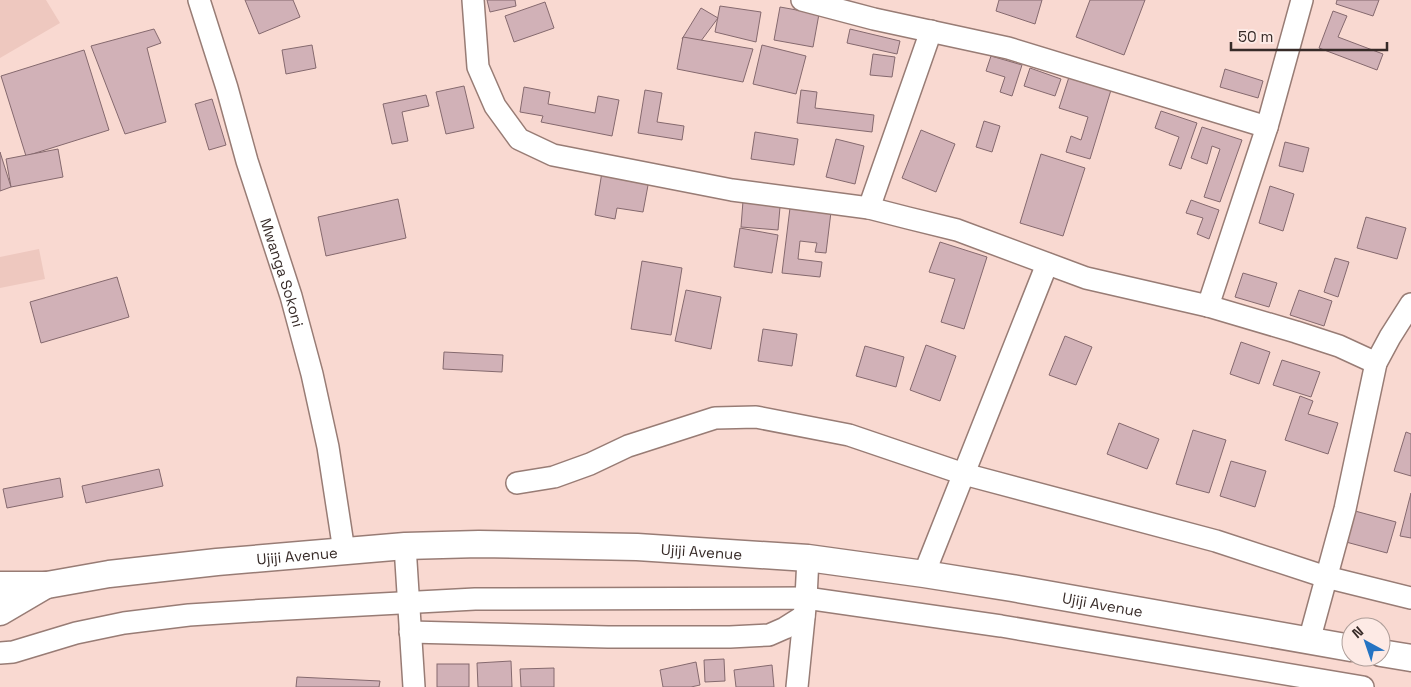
<svg xmlns="http://www.w3.org/2000/svg" width="1411" height="687" viewBox="0 0 1411 687" font-family="'Space Grotesk',sans-serif">
  <style>
    .built { fill: #eec8bf }
    .building { fill: #d1b1b7; stroke: #85696e }
    .lines { fill: none; stroke-linecap: round; stroke-linejoin: round }
    .minor-casing { stroke: #987c75; stroke-width: 24 }
    .tertiary-casing { stroke: #987c75; stroke-width: 29 }
    .minor { stroke: #fff; stroke-width: 21 }
    .tertiary { stroke: #fff; stroke-width: 26 }
    .labels { text-anchor: middle; dominant-baseline: central; stroke-width: 4; stroke-linejoin: round; paint-order: stroke }
    .street-label { font-size: 15px; fill: #372b28; stroke: #fdeae5 }
  </style>
  <rect width="100%" height="100%" fill="#f9d9d1"/>
  <!-- built -->
  <g class="built">
    <path d="M0 0H46L60 23 0 58Z"/>
    <path d="M39 249 45 279 0 288V257Z"/>
  </g>
  <!-- building -->
  <g class="building">
    <path d="M245 0H293L300 17 259 34Z"/>
    <path d="M487 0H515L516 6 490 12Z"/>
    <path d="M999 0H1042L1035 24 996 11Z"/>
    <path d="M1090 0H1145L1124 55 1076 37Z"/>
    <path d="M1337 0H1379L1373 16 1336 4Z"/>
    <path d="M545 2 554 28 514 42 505 16Z"/>
    <path d="M720 6 761 12 756 42 715 32Z"/>
    <path d="M780 7 819 14 813 47 774 40Z"/>
    <path d="M701 8 718 18 695 49 682 39Z"/>
    <path d="M1333 11 1347 16 1338 37 1383 54 1377 70 1319 48Z"/>
    <path d="M154 29 161 43 147 48 166 122 125 134 91 46Z"/>
    <path d="M850 29 900 41 897 54 847 43Z"/>
    <path d="M683 37 753 49 743 82 677 69Z"/>
    <path d="M312 45 316 68 286 74 282 50Z"/>
    <path d="M762 45 806 56 796 94 753 84Z"/>
    <path d="M84 50 109 130 26 156 1 76Z"/>
    <path d="M873 54 895 57 892 77 870 75Z"/>
    <path d="M991 56 1022 65 1012 96 1000 92 1005 77 986 71Z"/>
    <path d="M1030 68 1061 79 1055 96 1024 86Z"/>
    <path d="M1225 69 1263 81 1258 98 1220 87Z"/>
    <path d="M1069 77 1111 90 1090 159 1066 152 1071 136 1081 140 1088 117 1059 108Z"/>
    <path d="M464 86 474 128 446 134 436 92Z"/>
    <path d="M524 87 550 92 548 104 595 113 598 96 619 100 612 136 541 122 543 116 520 112Z"/>
    <path d="M645 90 662 93 657 122 684 126 682 140 638 133Z"/>
    <path d="M801 90 817 92 815 108 874 115 872 132 797 123Z"/>
    <path d="M426 95 429 106 402 112 408 141 392 144 383 104Z"/>
    <path d="M212 99 226 145 209 150 195 104Z"/>
    <path d="M1161 111 1197 123 1181 169 1169 165 1179 137 1155 128Z"/>
    <path d="M984 121 1000 126 992 152 976 147Z"/>
    <path d="M1202 127 1242 140 1220 202 1204 197 1220 149 1212 146 1207 164 1191 158Z"/>
    <path d="M921 130 955 144 936 192 902 178Z"/>
    <path d="M755 132 798 139 794 165 751 159Z"/>
    <path d="M836 139 864 146 855 184 826 177Z"/>
    <path d="M1285 142 1309 148 1303 172 1279 166Z"/>
    <path d="M58 149 63 177 11 187 6 159Z"/>
    <path d="M0 152 11 187 0 191Z"/>
    <path d="M1041 154 1085 168 1063 236 1020 223Z"/>
    <path d="M602 172 649 180 643 212 617 208 615 219 595 215Z"/>
    <path d="M1270 186 1294 194 1283 231 1259 223Z"/>
    <path d="M398 199 406 238 326 256 318 217Z"/>
    <path d="M1191 200 1219 210 1209 239 1197 234 1203 218 1186 213Z"/>
    <path d="M743 201 780 207 778 230 741 227Z"/>
    <path d="M790 208 831 212 826 253 815 252 817 243 800 241 798 259 822 262 820 277 782 273Z"/>
    <path d="M1366 217 1406 228 1397 259 1357 248Z"/>
    <path d="M740 228 778 235 772 273 734 267Z"/>
    <path d="M940 242 987 257 964 329 941 322 955 279 929 272Z"/>
    <path d="M1335 258 1349 262 1338 297 1324 292Z"/>
    <path d="M642 261 682 268 671 335 631 329Z"/>
    <path d="M1243 273 1277 283 1269 307 1235 297Z"/>
    <path d="M117 277 129 317 41 343 30 302Z"/>
    <path d="M686 290 721 297 711 349 675 341Z"/>
    <path d="M1299 290 1332 301 1324 326 1290 315Z"/>
    <path d="M763 329 797 334 792 366 758 361Z"/>
    <path d="M1065 336 1092 347 1076 385 1049 375Z"/>
    <path d="M1241 342 1270 352 1259 384 1230 374Z"/>
    <path d="M926 345 956 356 940 401 910 390Z"/>
    <path d="M865 346 904 357 896 387 856 376Z"/>
    <path d="M444 352 503 355 502 372 443 369Z"/>
    <path d="M1282 360 1320 372 1311 397 1273 385Z"/>
    <path d="M1300 396 1313 401 1308 414 1338 423 1328 454 1285 440Z"/>
    <path d="M1119 423 1159 439 1147 469 1107 454Z"/>
    <path d="M1193 430 1226 440 1209 493 1176 484Z"/>
    <path d="M1406 432 1411 434V476L1394 471Z"/>
    <path d="M1231 461 1266 471 1255 507 1220 496Z"/>
    <path d="M159 469 163 486 86 503 82 486Z"/>
    <path d="M60 478 63 497 7 508 3 489Z"/>
    <path d="M1411 493V538L1400 536Z"/>
    <path d="M1355 511 1396 522 1387 553 1346 542Z"/>
    <path d="M724 659 725 681 705 682 704 660Z"/>
    <path d="M511 661 512 687H478L477 663Z"/>
    <path d="M696 662 700 685 691 687H663L660 670Z"/>
    <rect x="437" y="664" width="32" height="23"/>
    <path d="M772 665 774 687H736L734 670Z"/>
    <path d="M554 668V687H521L520 669Z"/>
    <path d="M297 677 380 681 379 687H296Z"/>
  </g>
  <g class="lines">
    <defs>
      <g id="minor">
        <path id="s1" d="M199 0 227 88 247 161 291 296 312 374 328 447 344 551"/>
        <path d="M473 0 478 67 495 106 519 139 553 155 732 190 869 208 908 218 957 230 1086 278 1208 306 1296 332 1339 346 1376 363"/>
        <path d="M802 0 874 19 1008 48 1267 127"/>
        <path d="M869 208 931 31"/>
        <path d="M1208 306 1267 127 1302 0"/>
        <path d="M517 483 554 477 590 464 628 446 715 418 756 417 849 435 964 474 1216 541 1326 577 1411 598"/>
        <path d="M405 546 414 687"/>
        <path d="M924 574 1047 264"/>
        <path d="M410 632 608 637H730L769 635 785 628 804 616"/>
        <path d="M1309 641 1345 509 1376 363 1390 337 1411 304"/>
        <path d="M0 653 13 652 76 633 124 623 189 615 268 610 475 599 806 598 1001 626 1363 687"/>
        <path d="M797 687 806 598 808 558"/>
      </g>
      <g id="tertiary">
        <path id="s2" d="M0 585H47L109 574 217 562 405 546 479 544 637 547 808 558 924 574 1012 588 1351 648"/>
        <path d="M0 612 46 585"/>
        <path d="M1381 653 1411 658"/>
      </g>
    </defs>
    <!-- minor casing -->
    <use href="#minor" class="minor-casing"/>
    <!-- tertiary casing -->
    <use href="#tertiary" class="tertiary-casing"/>
    <!-- minor -->
    <use href="#minor" class="minor"/>
    <!-- tertiary -->
    <use href="#tertiary" class="tertiary"/>
  </g>
  <g class="labels">
    <!-- street labels -->
    <g class="street-label">
      <text stroke="none"><textPath href="#s1" startOffset="285">Mwanga Sokoni</textPath></text>
      <text stroke="none"><textPath href="#s2" startOffset="704">Ujiji Avenue</textPath></text>
      <text stroke="none"><textPath href="#s2" startOffset="299">Ujiji Avenue</textPath></text>
      <text stroke="none"><textPath href="#s2" startOffset="1109">Ujiji Avenue</textPath></text>
    </g>
  </g>
  <!-- north arrow -->
  <g transform="translate(1366 642) rotate(320)"><circle r="24" fill="#fdeae5" stroke="#ae9e99"/>
  <path d="M0-4L9 19L0 12L-9 19Z" fill="#2574c3"/>
  <text y="-8" font-size="14" font-weight="bold" text-anchor="middle" fill="#372b28">N</text>
  </g>
  <!-- scale -->
  <path d="M1231 42v8h156v-8" fill="none" stroke="#372b28" stroke-width="2.5"/>
  <text x="1238" y="42" font-size="15" fill="#372b28" stroke="#fdeae5" stroke-width="4" paint-order="stroke">50 m</text>
</svg>
